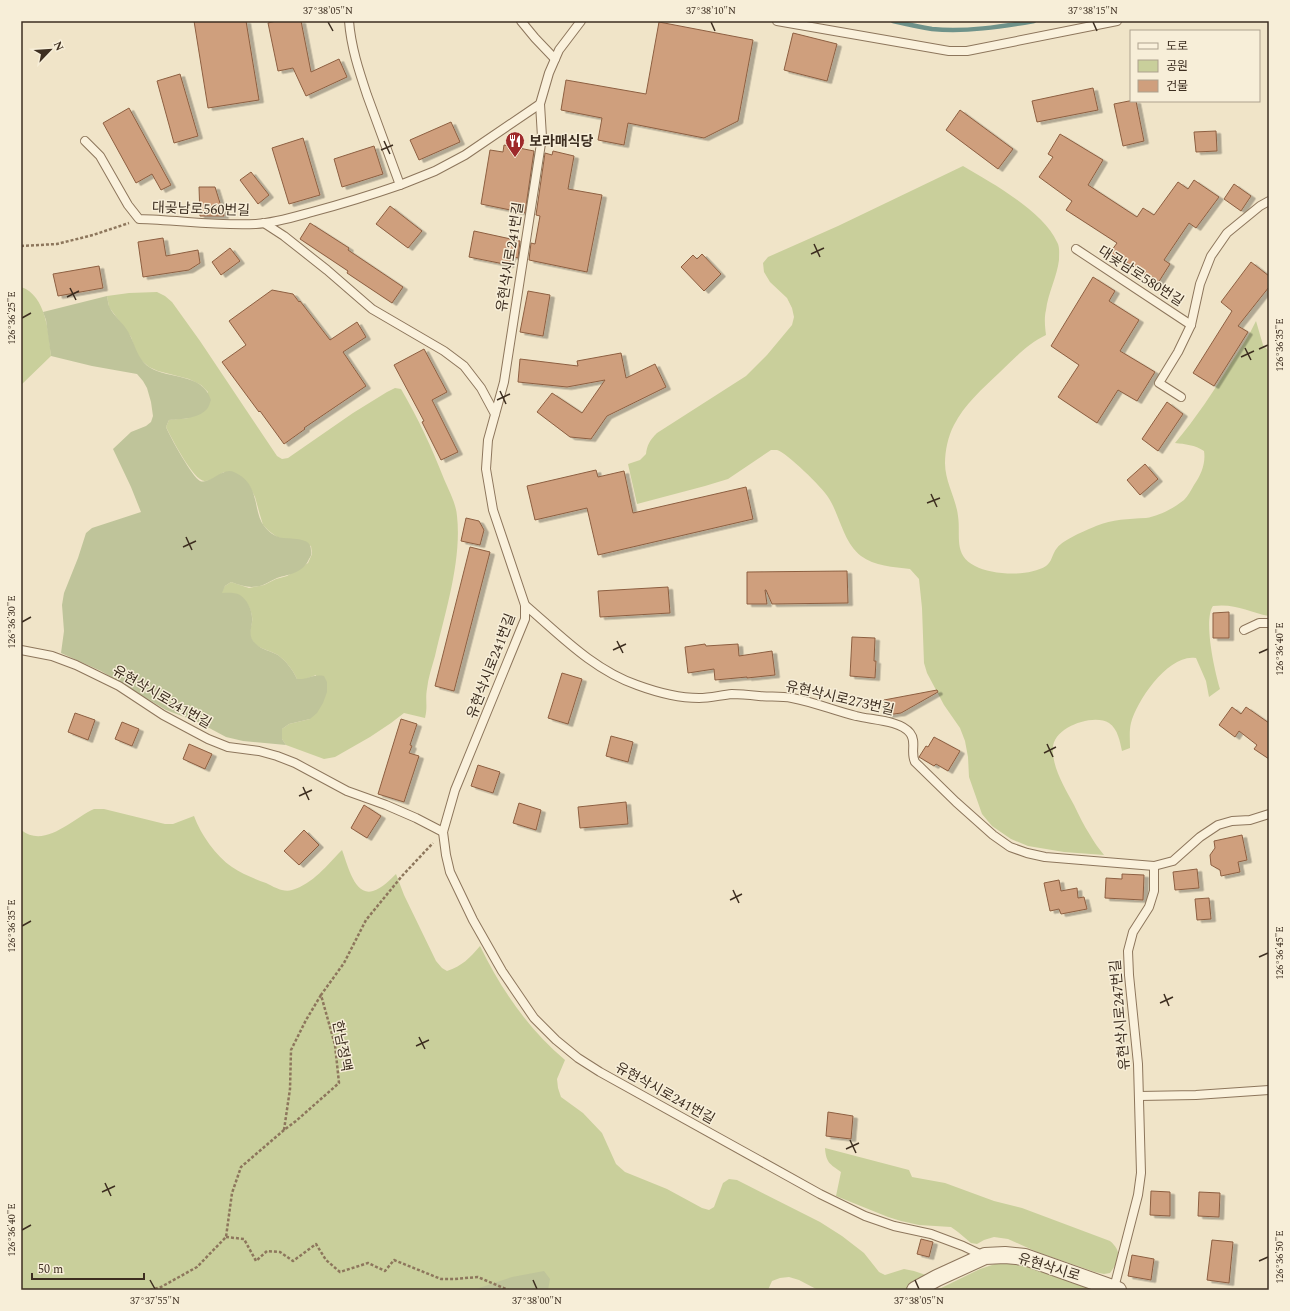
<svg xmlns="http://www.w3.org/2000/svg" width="1290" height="1311" viewBox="0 0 1290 1311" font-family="Spectral,'Noto Sans KR',serif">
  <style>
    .green { fill: #c9cf9b }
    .cemetery { fill: #bfc49a }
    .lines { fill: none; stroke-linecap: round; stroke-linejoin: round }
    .stream { stroke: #6f938a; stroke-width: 4.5 }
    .building { fill: #cf9f7d; stroke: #8d5f41; filter: url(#shadow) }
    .lane-casing { stroke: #8d765c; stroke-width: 10 }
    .street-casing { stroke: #8d765c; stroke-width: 18 }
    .path { stroke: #8d765c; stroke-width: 2.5; stroke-dasharray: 3 2; stroke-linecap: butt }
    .lane { stroke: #faf1dc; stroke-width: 8 }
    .street { stroke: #faf1dc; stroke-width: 16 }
    .ticks { fill: none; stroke: #3d2e20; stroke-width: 1.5 }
    .labels { text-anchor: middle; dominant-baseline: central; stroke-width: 3; stroke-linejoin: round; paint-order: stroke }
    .poi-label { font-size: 14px; font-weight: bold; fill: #3d2e20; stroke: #f7eed8; text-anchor: start }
    .street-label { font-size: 14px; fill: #3d2e20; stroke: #f7eed8 }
    .neatline { fill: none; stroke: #3d2e20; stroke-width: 1.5 }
    .ticks-label { font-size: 10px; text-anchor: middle; fill: #3d2e20 }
  </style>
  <defs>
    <filter id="shadow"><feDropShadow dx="4.5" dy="2.5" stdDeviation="0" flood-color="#0004"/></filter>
  </defs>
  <rect width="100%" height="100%" fill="#f0e4c8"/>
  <!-- green -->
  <g class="green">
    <path d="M963 166C992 183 1043 211 1057 242 1060 247 1059 254 1059 260 1057 277 1048 293 1046 310 1044 318 1045 327 1046 335 1027 344 1014 359 999 373 983 388 964 405 954 425 948 436 945 451 945 463 945 482 956 498 958 516 961 536 953 555 975 566 992 575 1029 577 1046 566 1052 562 1052 554 1057 548 1064 539 1085 531 1096 526 1113 519 1128 519 1146 518 1159 516 1174 508 1184 500 1188 496 1191 490 1194 485 1201 475 1206 463 1204 451 1195 445 1185 444 1175 443 1196 418 1214 391 1231 363 1240 349 1249 336 1256 321L1263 345 1269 351V616C1249 612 1235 603 1213 606 1203 620 1215 673 1220 689L1209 697 1206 681 1196 658C1169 653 1137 700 1131 723 1129 731 1130 740 1130 748L1122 751C1120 742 1118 729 1109 723 1094 713 1053 727 1053 748 1052 768 1065 788 1074 805 1079 815 1084 826 1090 835 1094 842 1099 849 1104 855L1064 852 1028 846 1011 839 992 826 982 814 969 777 968 757 965 741 960 728 944 705 927 673 924 663 922 608 919 579 910 569C894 567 874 566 861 556 843 542 840 515 828 497 823 488 786 452 777 450 775 450 773 450 771 450L728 479 705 486 637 504 628 464 640 460 646 454C647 445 650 440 657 433L746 376 767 355 792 325 794 317 792 308 787 298 770 282 764 272 763 263 768 257 838 226Z"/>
    <path d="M21 287C46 295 49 334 51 356L21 385Z"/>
    <path d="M157 292 165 296 172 302 200 341 277 456 282 459 288 458 353 413 387 392 395 388 401 389C418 418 432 448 444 479 449 491 456 503 457 516 462 560 445 613 435 656 432 667 428 678 427 689 425 700 428 706 425 718L404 713 391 723 370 737 335 757 324 759 286 745 282 739V729L289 724 310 719 316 675 303 680 297 679C293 670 286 661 278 655 269 650 257 649 252 640 248 634 251 628 252 622 253 617 251 611 249 607 243 594 234 593 221 593L225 586 231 582 249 588 264 585 276 579 287 576 308 563 312 554 311 546 277 537 269 531 263 525 260 515 255 497 249 485 224 472C219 475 211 481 205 481 194 482 171 437 166 427L169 420 189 418 208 392 201 385 189 379 158 371 149 367 141 360 136 352 131 337 109 307 107 296 129 293Z"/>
    <path d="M94 809H104L165 824H173L194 816C201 835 216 856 232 867 242 874 255 879 266 883 274 887 284 893 292 890 313 884 327 865 342 850 347 862 354 897 373 891 382 888 390 880 396 874L404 895 436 961 442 968 447 971C462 966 470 958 480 946 501 989 528 1029 565 1060L557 1079 558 1088 561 1097 583 1113 602 1133 616 1164 625 1172 667 1189 702 1208 709 1210 714 1207 723 1183 729 1179 737 1180 820 1222 842 1236 864 1253 879 1272 885 1275 904 1269 914 1271 926 1275 928 1280 908 1290H818L799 1280 789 1277 780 1278 772 1281 768 1290H21V830C45 849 72 819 94 809Z"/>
    <path d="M825 1148 909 1170 912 1177 945 1183 994 1201 1022 1208 1110 1241C1123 1252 1119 1261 1110 1273L1104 1274 1095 1272 1037 1252 1008 1239 994 1237 984 1240 977 1244 971 1243 958 1232 951 1227 919 1225 901 1221 888 1217 836 1196 841 1172C830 1164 826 1163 825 1148Z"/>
    <path d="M995 1264H1012L1031 1267 1100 1290H937L980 1269Z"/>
  </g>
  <!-- cemetery -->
  <g class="cemetery">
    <path d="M107 296C108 300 108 305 110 308 114 316 122 322 127 330 135 342 136 358 149 367 169 380 202 372 211 400 210 402 209 407 207 409 198 419 181 419 169 420L166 427C170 437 192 477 200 481 210 485 222 467 234 472 261 484 252 510 264 526 278 544 289 535 305 541 310 543 311 547 311 551 312 554 311 556 309 559 303 573 290 574 277 578 272 580 268 583 263 585 250 589 243 586 231 582L225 586 222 593C227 593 234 592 240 595 248 600 253 612 252 622 251 630 248 637 256 644 262 650 271 651 278 655 286 661 293 670 297 679 308 680 312 674 324 676L327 682V692L323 703 317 713 310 719 289 724 282 729V739L286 745 243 741 226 737 198 722 166 710 101 671 61 653 64 631 62 605 64 593 78 558 86 533 92 528 141 512 131 487 113 449 131 432 146 426 151 422 153 416 151 402 147 388 143 381 137 374 92 366 51 356 46 320 43 312Z"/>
    <path d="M544 1271 550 1279 548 1290H473L512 1277Z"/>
  </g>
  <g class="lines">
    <!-- stream -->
    <path class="stream" d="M893 21C906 24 919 27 932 29 966 32 1000 27 1034 21"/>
  </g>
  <!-- building -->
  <g class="building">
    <path d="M194 21H246L259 100 208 108Z"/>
    <path d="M276 21H301L311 72 339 59 347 77 306 96 293 68 278 71 268 23Z"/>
    <path d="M659 22 753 40 738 121 704 138 628 123 624 145 598 140 602 118 561 110 566 80 646 94Z"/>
    <path d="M793 33 837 44 827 81 784 70Z"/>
    <path d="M180 74 198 136 174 143 157 81Z"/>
    <path d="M1093 88 1098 110 1037 122 1032 101Z"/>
    <path d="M1129 101H1136L1144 141 1123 146 1114 104Z"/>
    <path d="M129 108 171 185 161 190 152 174 136 183 103 123Z"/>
    <path d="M960 110 1013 149 998 169 946 130Z"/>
    <path d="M451 122 460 142 419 160 410 140Z"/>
    <path d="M1216 131 1217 151 1196 152 1194 132Z"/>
    <path d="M1060 134 1103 160 1088 185 1137 217 1143 208 1154 215 1178 182 1188 189 1194 180 1219 197 1196 228 1189 223 1164 260 1170 264 1158 283 1120 258 1118 261 1109 254 1117 243 1066 210 1072 201 1039 177 1053 157 1048 154Z"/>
    <path d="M303 138 320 195 289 204 272 148Z"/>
    <path d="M504 145 534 151 525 213 481 204 490 150 503 152Z"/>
    <path d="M374 146 383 174 342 187 334 159Z"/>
    <path d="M553 151 574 156 568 189 602 195 587 272 529 260 531 243 535 244 540 216 536 215 545 153 552 155Z"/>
    <path d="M251 172 269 195 258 204 240 180Z"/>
    <path d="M1234 184 1251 196 1241 211 1224 199Z"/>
    <path d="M199 187H215L224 216H200Z"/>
    <path d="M390 206 422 231 408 248 376 224Z"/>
    <path d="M310 223 349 248 348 250 403 287 392 303 347 273 348 271 300 239Z"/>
    <path d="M474 231 520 241 518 258 511 256 509 265 469 257Z"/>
    <path d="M163 238 166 256 198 250 200 263 189 270 143 277 138 242Z"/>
    <path d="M230 248 240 261 221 275 212 262Z"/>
    <path d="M702 254 721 274 704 291 681 267 693 255 697 259Z"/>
    <path d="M1251 262 1269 276V287L1238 326 1248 332 1214 386 1193 373 1232 311 1221 302Z"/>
    <path d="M99 266 103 288 58 296 53 274Z"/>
    <path d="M1093 277 1115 291 1109 301 1139 320 1120 351 1155 372 1137 401 1118 390 1097 423 1058 397 1079 365 1051 346Z"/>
    <path d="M272 290 293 294 299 302 300 301 330 340 357 322 366 337 343 352 366 386 304 428 305 429 284 444 260 411 259 412 222 362 246 345 229 321Z"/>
    <path d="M528 291 550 295 543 336 520 332Z"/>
    <path d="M424 349 447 392 432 400 458 452 441 460 422 422 424 421 394 365Z"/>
    <path d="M621 353 626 378 655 364 666 387 607 416 591 439 570 437 537 412 552 393 582 413 605 380 567 387 518 382 520 359 578 366 577 361Z"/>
    <path d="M1167 402 1183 414 1158 451 1142 439Z"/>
    <path d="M1145 464 1158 479 1140 495 1127 480Z"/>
    <path d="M596 470 598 477 624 471 633 513 746 487 753 519 598 555 587 508 535 520 527 486Z"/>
    <path d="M466 518 479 521 484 530 480 545 461 541Z"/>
    <path d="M470 547 490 552 454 691 435 686Z"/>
    <path d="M847 571 848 603 772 604 766 590H765L767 604H747V572Z"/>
    <path d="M668 587 670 613 600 617 598 591Z"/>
    <path d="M1229 612V638H1213V613Z"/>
    <path d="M852 637 875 638 874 661H876L875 678 850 676Z"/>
    <path d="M705 644 706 646 738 644 739 656 772 651 775 675 747 678V677L715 680 714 669 688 673 685 647Z"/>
    <path d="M562 673 582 679 568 724 548 718Z"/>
    <path d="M937 690 938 692 901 713 887 715 884 700Z"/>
    <path d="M1232 707 1241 714 1246 707 1269 723V759L1254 749 1257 745 1239 731 1235 737 1219 725Z"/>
    <path d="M75 713 95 720 88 740 68 732Z"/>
    <path d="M401 719 417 724 410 745 412 746 409 753 419 756 404 802 378 794Z"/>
    <path d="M122 722 139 729 132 746 115 739Z"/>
    <path d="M611 736 633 742 628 762 606 756Z"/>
    <path d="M934 737 960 751 948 771 936 764 934 766 919 757 926 746 928 747Z"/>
    <path d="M189 744 212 754 205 769 183 759Z"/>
    <path d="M478 765 500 772 493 793 471 786Z"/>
    <path d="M626 802 628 824 580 828 578 807Z"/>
    <path d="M519 803 541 810 536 830 513 823Z"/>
    <path d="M364 805 381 816 367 838 351 828Z"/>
    <path d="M304 830 319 845 299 865 284 851Z"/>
    <path d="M1242 835 1247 860 1238 862 1240 872 1221 876 1220 870 1211 865 1210 855 1215 848 1214 841Z"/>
    <path d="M1197 869 1199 888 1175 890 1173 872Z"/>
    <path d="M1122 874 1144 875 1143 900 1105 898 1106 878 1122 879Z"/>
    <path d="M1059 880 1061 891 1077 888 1078 898 1084 897 1087 909 1061 914 1059 909 1050 911 1044 883Z"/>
    <path d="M1209 898 1211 919 1197 920 1195 899Z"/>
    <path d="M828 1112 853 1116 851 1139 826 1136Z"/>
    <path d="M1151 1191 1170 1192V1216L1150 1215Z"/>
    <path d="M1199 1192 1220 1193 1219 1217 1198 1216Z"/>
    <path d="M921 1239 933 1242 929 1257 917 1254Z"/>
    <path d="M1212 1240 1233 1242 1229 1283 1207 1280Z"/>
    <path d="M1132 1255 1154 1259 1151 1280 1128 1276Z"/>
  </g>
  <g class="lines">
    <defs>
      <g id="lane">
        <path d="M349 21C351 47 359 71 367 95 378 125 389 155 400 185L435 171 465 155 540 104 549 73 559 50 581 21"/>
        <path d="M521 21 535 38 555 59"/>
        <path d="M777 21 949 51H967L1117 21"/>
        <path d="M540 104 542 137 504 382 488 440 486 469 493 510 525 605V619L455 790 443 832 446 855 450 872 473 920 502 971 534 1018 556 1040 578 1058 600 1072 820 1194 865 1216 894 1226 931 1234 963 1246 984 1256"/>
        <path d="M85 141 100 156 128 205 139 219C178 220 217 226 256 224 275 223 294 217 312 212 342 204 371 195 400 185"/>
        <path d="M264 223 284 236 327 270 372 309 444 351 464 366 481 388 495 414"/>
        <path d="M1076 249 1191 325"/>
        <path d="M1181 397 1159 383 1178 352 1191 325 1200 284 1211 256 1227 233 1260 206 1269 201"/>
        <path d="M525 605C559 634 593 670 637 685 656 692 679 698 699 698 710 698 721 695 732 694 741 694 750 695 759 696 770 697 781 696 792 698 814 702 835 711 856 716 871 720 900 720 910 733 917 742 910 752 915 762L956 802 993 835 1010 847 1027 853 1045 857 1154 866 1173 861 1200 837 1218 825 1232 821 1250 820 1269 814"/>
        <path d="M1244 630 1259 623H1269"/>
        <path d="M21 650 52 656 76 665 119 686 163 715 208 739 228 747 259 751 277 756 295 763 347 791 386 805 416 818 443 832"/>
        <path d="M1139 1096 1196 1095 1269 1090"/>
        <path d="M1114 1288 1138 1195 1141 1173 1138 1064 1129 975 1128 951 1133 932 1149 907 1154 891V866"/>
      </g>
      <path id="street" d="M915 1290 937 1278 985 1256 1005 1255 1025 1257 1118 1290"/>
    </defs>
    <!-- lane casing -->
    <use href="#lane" class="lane-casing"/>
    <!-- street casing -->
    <use href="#street" class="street-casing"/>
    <!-- path -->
    <g class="path">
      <path d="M21 246 57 244 93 235 129 223"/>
      <path d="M284 1130 290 1089 291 1050 306 1020 321 995"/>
      <path d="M226 1237 244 1239 256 1261 267 1251 280 1252 293 1261 316 1244 326 1260 340 1272 368 1263 385 1271 394 1260 441 1279H454L478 1277 508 1290"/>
      <path d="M150 1290 161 1287 197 1267 226 1237 232 1193 241 1167 284 1130 296 1121 339 1083 335 1045 321 995 344 963 366 920 402 876 433 843"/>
    </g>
    <!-- lane -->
    <use href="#lane" class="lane"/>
    <!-- street -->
    <use href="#street" class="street"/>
  </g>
  <!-- ticks -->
  <path class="ticks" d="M328 22 333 31M711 22 715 31M1093 22 1097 31M384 141 390 154M381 150 393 145M814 244 820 257M811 254 824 248M70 288 76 300M67 297 79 291M22 318 31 313M1245 348 1251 360M1259 349 1268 345M1241 357 1254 351M500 391 506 404M497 400 510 394M931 494 937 507M927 503 940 498M186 537 192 550M183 547 196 541M22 622 31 617M617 641 623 653M613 650 626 644M1259 653 1268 649M1047 744 1053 757M1044 753 1056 747M303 787 309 800M299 796 312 790M733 890 739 903M730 900 742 894M22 926 31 921M1259 957 1268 953M1164 994 1169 1006M1160 1003 1173 997M419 1037 425 1049M416 1046 429 1040M850 1140 856 1153M846 1149 859 1143M105 1183 111 1196M102 1192 115 1186M22 1230 31 1225M1259 1261 1268 1257M150 1280 155 1289M533 1280 537 1289M915 1280 919 1289"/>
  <!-- icons -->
  <defs>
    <symbol id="restaurant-pin" viewBox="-11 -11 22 30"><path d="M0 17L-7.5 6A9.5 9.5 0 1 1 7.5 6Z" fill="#9e2a2b" stroke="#f7eed8"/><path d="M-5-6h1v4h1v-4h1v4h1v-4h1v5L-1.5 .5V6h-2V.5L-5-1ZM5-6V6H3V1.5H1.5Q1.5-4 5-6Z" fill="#fff"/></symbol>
  </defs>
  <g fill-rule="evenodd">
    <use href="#restaurant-pin" x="504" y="130" width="22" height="30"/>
  </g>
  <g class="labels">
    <!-- poi labels -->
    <g class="poi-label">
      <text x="529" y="141">보라매식당</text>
    </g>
    <!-- street labels -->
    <g class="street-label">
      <text transform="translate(201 209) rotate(2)">대곶남로560번길</text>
      <text transform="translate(510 257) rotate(-81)">유현삭시로241번길</text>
      <text transform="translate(1141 276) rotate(33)">대곶남로580번길</text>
      <text transform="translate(491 666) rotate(-69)">유현삭시로241번길</text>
      <text transform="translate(162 697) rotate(30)">유현삭시로241번길</text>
      <text transform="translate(840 698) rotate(13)">유현삭시로273번길</text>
      <text transform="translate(1120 1015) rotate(-95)">유현삭시로247번길</text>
      <text transform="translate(342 1046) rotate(79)">한남정맥</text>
      <text transform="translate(665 1093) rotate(29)">유현삭시로241번길</text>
      <text transform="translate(1049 1267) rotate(17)">유현삭시로</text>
    </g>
  </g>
  <!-- border -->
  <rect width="1290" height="1311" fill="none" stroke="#f7eed8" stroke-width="44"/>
  <!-- legend -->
  <rect x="1130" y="30" width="130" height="72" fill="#f7eed8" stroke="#ada18e"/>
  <rect x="1138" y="43" width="20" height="6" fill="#faf1dc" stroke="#ada18e"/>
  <text x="1166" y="50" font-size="12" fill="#3d2e20">도로</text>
  <rect x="1138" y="60" width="20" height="12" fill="#c9cf9b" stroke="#ada18e"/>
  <text x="1166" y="70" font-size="12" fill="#3d2e20">공원</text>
  <rect x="1138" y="80" width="20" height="12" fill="#cf9f7d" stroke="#ada18e"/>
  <text x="1166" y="90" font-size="12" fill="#3d2e20">건물</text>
  <!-- north arrow -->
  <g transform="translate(50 50) rotate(65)" stroke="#f7eed8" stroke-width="3" paint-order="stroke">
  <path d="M0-3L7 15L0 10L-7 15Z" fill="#3d2e20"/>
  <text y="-6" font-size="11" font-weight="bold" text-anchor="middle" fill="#3d2e20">N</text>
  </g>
  <!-- scale -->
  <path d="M32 1273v6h112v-6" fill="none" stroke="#3d2e20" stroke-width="2"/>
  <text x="38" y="1273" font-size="12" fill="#3d2e20" stroke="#f7eed8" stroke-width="3" paint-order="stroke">50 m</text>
  <rect x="22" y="22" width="1246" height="1267" class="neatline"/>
  <g class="ticks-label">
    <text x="328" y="14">37°38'05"N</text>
    <text x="711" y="14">37°38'10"N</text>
    <text x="1093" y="14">37°38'15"N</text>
    <text transform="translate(11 318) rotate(-90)" y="4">126°36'25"E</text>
    <text transform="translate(1279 345) rotate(-90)" y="4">126°36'35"E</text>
    <text transform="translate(11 622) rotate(-90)" y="4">126°36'30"E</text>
    <text transform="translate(1279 649) rotate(-90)" y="4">126°36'40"E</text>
    <text transform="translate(11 926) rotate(-90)" y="4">126°36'35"E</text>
    <text transform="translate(1279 953) rotate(-90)" y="4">126°36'45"E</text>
    <text transform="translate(11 1230) rotate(-90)" y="4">126°36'40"E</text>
    <text transform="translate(1279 1257) rotate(-90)" y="4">126°36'50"E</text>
    <text x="155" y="1304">37°37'55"N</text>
    <text x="537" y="1304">37°38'00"N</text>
    <text x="919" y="1304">37°38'05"N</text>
  </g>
</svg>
